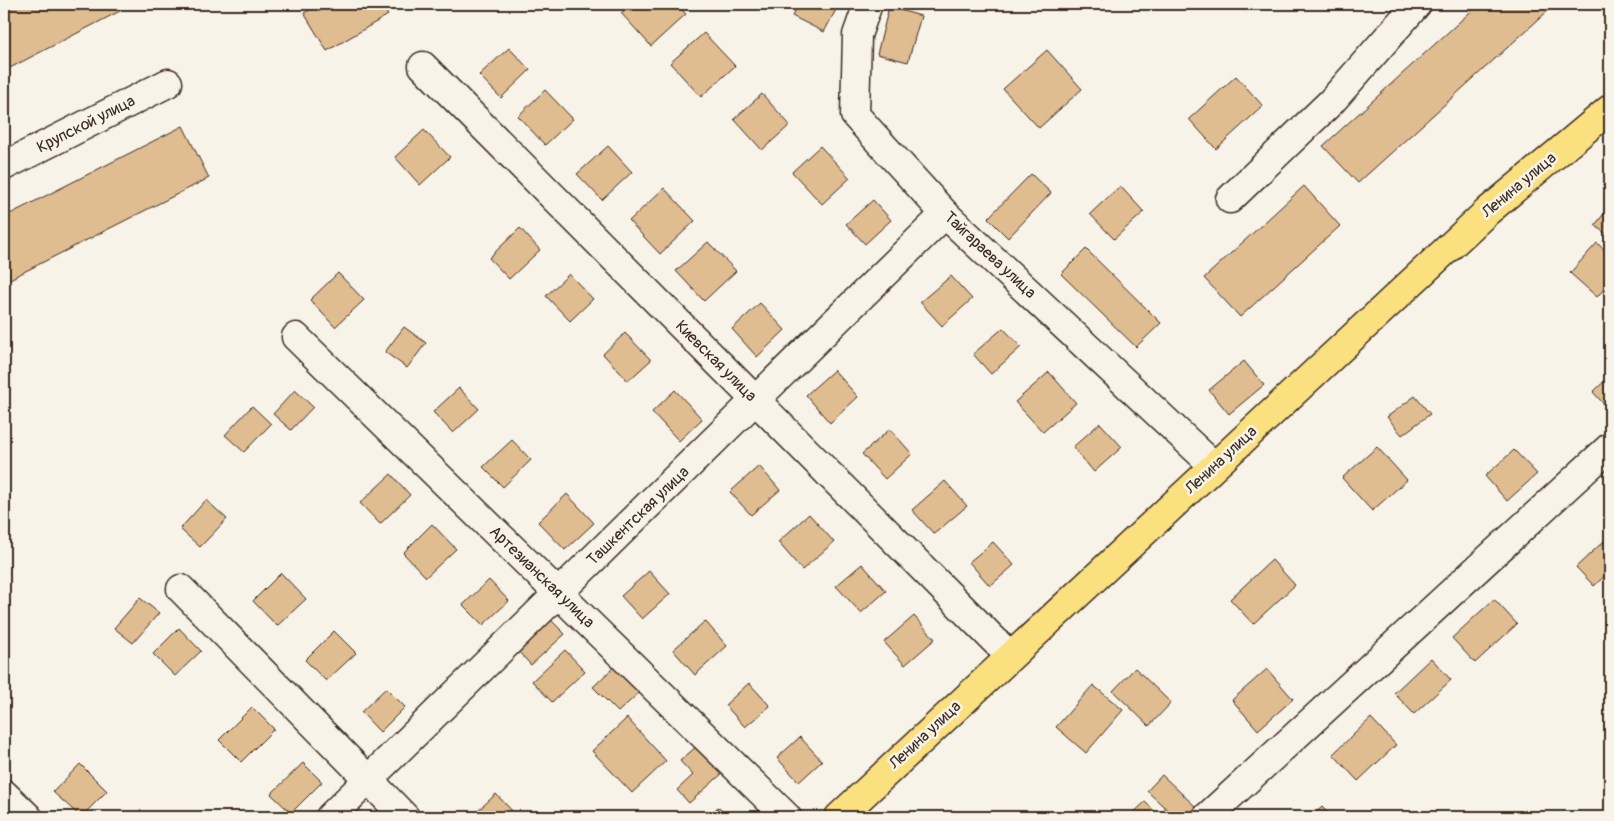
<svg xmlns="http://www.w3.org/2000/svg" width="1614" height="821" viewBox="0 0 1614 821" font-family="Pangolin,sans-serif">
  <style>
    .building { fill: #e0bc91; stroke: #3b2a1e }
    .lines { fill: none; stroke-linecap: round; stroke-linejoin: round }
    .minor-casing { stroke: #3b2a1e; stroke-width: 31 }
    .major-casing { stroke: #3b2a1e; stroke-width: 31 }
    .minor { stroke: #f7f3e8; stroke-width: 28 }
    .major { stroke: #fbe080; stroke-width: 28 }
    .labels { text-anchor: middle; dominant-baseline: central; stroke-width: 5; stroke-linejoin: round; paint-order: stroke }
    .street-label { font-size: 16px; fill: #3b2a1e; stroke: #f7f3e8 }
  </style>
  <rect width="100%" height="100%" fill="#f7f3e8"/>
  <filter id="ink" filterUnits="userSpaceOnUse"><feTurbulence type="fractalNoise" baseFrequency=".02" numOctaves="2"/><feDisplacementMap in="SourceGraphic" scale="10" xChannelSelector="R" yChannelSelector="G"/><feConvolveMatrix kernelMatrix="1 2 1 2 8 2 1 2 1" color-interpolation-filters="sRGB"/></filter>
  <g filter="url(#ink)">
    <!-- building -->
    <g class="building">
      <path d="M4 4H116L120 11 4 71Z"/>
      <path d="M320 4H381L388 15 327 51 304 13Z"/>
      <path d="M632 4H676L686 14 651 46 621 13Z"/>
      <path d="M798 4H839L824 32 792 16Z"/>
      <path d="M1479 4H1545L1550 9 1358 183 1323 146Z"/>
      <path d="M889 7 921 16 908 62 877 54Z"/>
      <path d="M704 33 735 66 701 97 670 63Z"/>
      <path d="M509 48 530 70 501 98 479 75Z"/>
      <path d="M1047 50 1082 89 1039 128 1003 89Z"/>
      <path d="M1236 76 1263 106 1216 149 1189 119Z"/>
      <path d="M545 90 573 119 545 145 518 116Z"/>
      <path d="M762 94 790 125 762 150 734 119Z"/>
      <path d="M183 126 209 178 4 282V217Z"/>
      <path d="M424 130 450 157 420 185 395 157Z"/>
      <path d="M608 146 632 172 602 200 577 174Z"/>
      <path d="M820 146 850 178 822 204 792 172Z"/>
      <path d="M1031 174 1051 193 1008 238 988 218Z"/>
      <path d="M1120 186 1144 212 1114 239 1090 214Z"/>
      <path d="M1304 186 1340 226 1240 317 1204 278Z"/>
      <path d="M664 188 695 221 660 254 629 221Z"/>
      <path d="M873 200 891 220 865 244 846 224Z"/>
      <path d="M1610 206V238L1595 225Z"/>
      <path d="M520 228 540 250 509 279 489 258Z"/>
      <path d="M708 242 736 271 704 301 676 271Z"/>
      <path d="M1597 243 1610 255V282L1597 297 1570 273Z"/>
      <path d="M1086 249 1161 323 1136 347 1061 274Z"/>
      <path d="M338 273 364 300 335 327 310 300Z"/>
      <path d="M569 274 593 299 570 321 546 296Z"/>
      <path d="M951 276 972 299 942 326 920 302Z"/>
      <path d="M760 303 785 330 757 357 732 329Z"/>
      <path d="M404 327 426 343 407 368 385 352Z"/>
      <path d="M1003 328 1021 347 991 374 973 354Z"/>
      <path d="M625 333 651 360 628 381 603 354Z"/>
      <path d="M1244 361 1264 385 1229 414 1209 390Z"/>
      <path d="M834 370 858 397 830 423 806 395Z"/>
      <path d="M1049 372 1076 403 1043 432 1015 402Z"/>
      <path d="M1608 378 1610 380V411L1593 392Z"/>
      <path d="M459 388 479 409 453 433 433 412Z"/>
      <path d="M295 390 313 407 291 430 273 414Z"/>
      <path d="M675 390 702 419 679 441 652 412Z"/>
      <path d="M1415 396 1430 414 1402 435 1387 417Z"/>
      <path d="M252 406 271 424 244 452 225 435Z"/>
      <path d="M1100 423 1122 447 1094 472 1073 447Z"/>
      <path d="M890 429 912 454 885 479 862 454Z"/>
      <path d="M512 440 531 460 503 487 483 467Z"/>
      <path d="M1377 447 1407 480 1372 511 1342 478Z"/>
      <path d="M1514 450 1537 474 1507 501 1485 476Z"/>
      <path d="M759 466 780 490 751 515 730 492Z"/>
      <path d="M391 474 410 495 380 524 360 503Z"/>
      <path d="M945 481 967 506 934 534 912 510Z"/>
      <path d="M567 494 594 523 565 550 538 522Z"/>
      <path d="M206 500 227 519 200 547 180 529Z"/>
      <path d="M809 514 834 542 802 570 778 542Z"/>
      <path d="M432 524 456 549 426 577 403 553Z"/>
      <path d="M1604 541 1610 548V571L1594 586 1576 567Z"/>
      <path d="M993 542 1014 565 990 586 969 562Z"/>
      <path d="M1272 560 1295 585 1253 624 1230 599Z"/>
      <path d="M862 564 886 591 861 613 836 586Z"/>
      <path d="M649 571 670 594 642 619 621 596Z"/>
      <path d="M281 573 306 599 277 626 253 601Z"/>
      <path d="M489 580 509 601 483 625 463 605Z"/>
      <path d="M140 598 159 613 133 643 114 628Z"/>
      <path d="M1494 599 1517 624 1475 663 1452 638Z"/>
      <path d="M914 616 935 639 905 665 884 642Z"/>
      <path d="M549 618 565 634 531 665 516 649Z"/>
      <path d="M705 621 727 646 695 675 673 650Z"/>
      <path d="M179 628 201 651 175 676 153 654Z"/>
      <path d="M334 631 356 653 326 681 305 660Z"/>
      <path d="M565 650 585 671 552 702 532 681Z"/>
      <path d="M1431 658 1451 680 1414 714 1394 693Z"/>
      <path d="M617 664 641 691 618 712 593 687Z"/>
      <path d="M1135 668 1171 703 1149 726 1113 691Z"/>
      <path d="M1267 669 1293 699 1258 730 1232 700Z"/>
      <path d="M749 683 770 706 745 727 725 705Z"/>
      <path d="M1093 685 1123 710 1086 753 1056 727Z"/>
      <path d="M386 688 405 707 380 732 361 712Z"/>
      <path d="M252 707 274 729 241 762 219 740Z"/>
      <path d="M627 718 666 761 632 793 592 751Z"/>
      <path d="M1371 718 1396 745 1358 781 1333 754Z"/>
      <path d="M800 737 822 761 799 782 777 758Z"/>
      <path d="M698 745 724 772 689 803 677 790 693 775 680 761Z"/>
      <path d="M303 763 322 782 291 813 271 794Z"/>
      <path d="M80 764 107 791 81 817 53 792Z"/>
      <path d="M1162 775 1196 807 1187 817H1175L1147 791Z"/>
      <path d="M496 794 518 817H471Z"/>
      <path d="M1145 802 1161 817H1129Z"/>
      <path d="M718 807 728 817H707Z"/>
      <path d="M1322 807 1332 817H1311Z"/>
    </g>
    <g class="lines">
      <defs>
        <g id="minor">
          <path d="M868 4 857 35 855 115 945 214 1214 466"/>
          <path d="M423 66 1010 656"/>
          <path d="M4 166 168 83"/>
          <path d="M1230 199 1331 102 1417 4"/>
          <path d="M296 337 787 817"/>
          <path d="M181 589 405 817"/>
          <path d="M4 794 28 817"/>
          <path d="M330 817 945 214"/>
          <path d="M1207 817 1610 447"/>
        </g>
        <path id="major" d="M839 817 1488 211 1610 109"/>
      </defs>
      <!-- minor casing -->
      <use href="#minor" class="minor-casing"/>
      <!-- major casing -->
      <use href="#major" class="major-casing"/>
      <!-- minor -->
      <use href="#minor" class="minor"/>
      <!-- major -->
      <use href="#major" class="major"/>
    </g>
  </g>
  <g class="labels">
    <!-- street labels -->
    <g class="street-label">
      <text transform="translate(86 124) rotate(-27)">Крупской улица</text>
      <text transform="translate(1519 185) rotate(-40)">Ленина улица</text>
      <text transform="translate(990 255) rotate(43)">Тайгараева улица</text>
      <text transform="translate(716 361) rotate(45)">Киевская улица</text>
      <text transform="translate(1221 460) rotate(-43)">Ленина улица</text>
      <text transform="translate(638 516) rotate(-44)">Ташкентская улица</text>
      <text transform="translate(542 577) rotate(44)">Артезианская улица</text>
      <text transform="translate(925 735) rotate(-43)">Ленина улица</text>
    </g>
  </g>
  <!-- margin -->
  <rect width="1614" height="821" fill="none" stroke="#f7f3e8" stroke-width="20"/>
  <rect x="10" y="10" width="1594" height="801" fill="none" stroke="#3b2a1e" stroke-width="2" filter="url(#ink)"/>
</svg>
